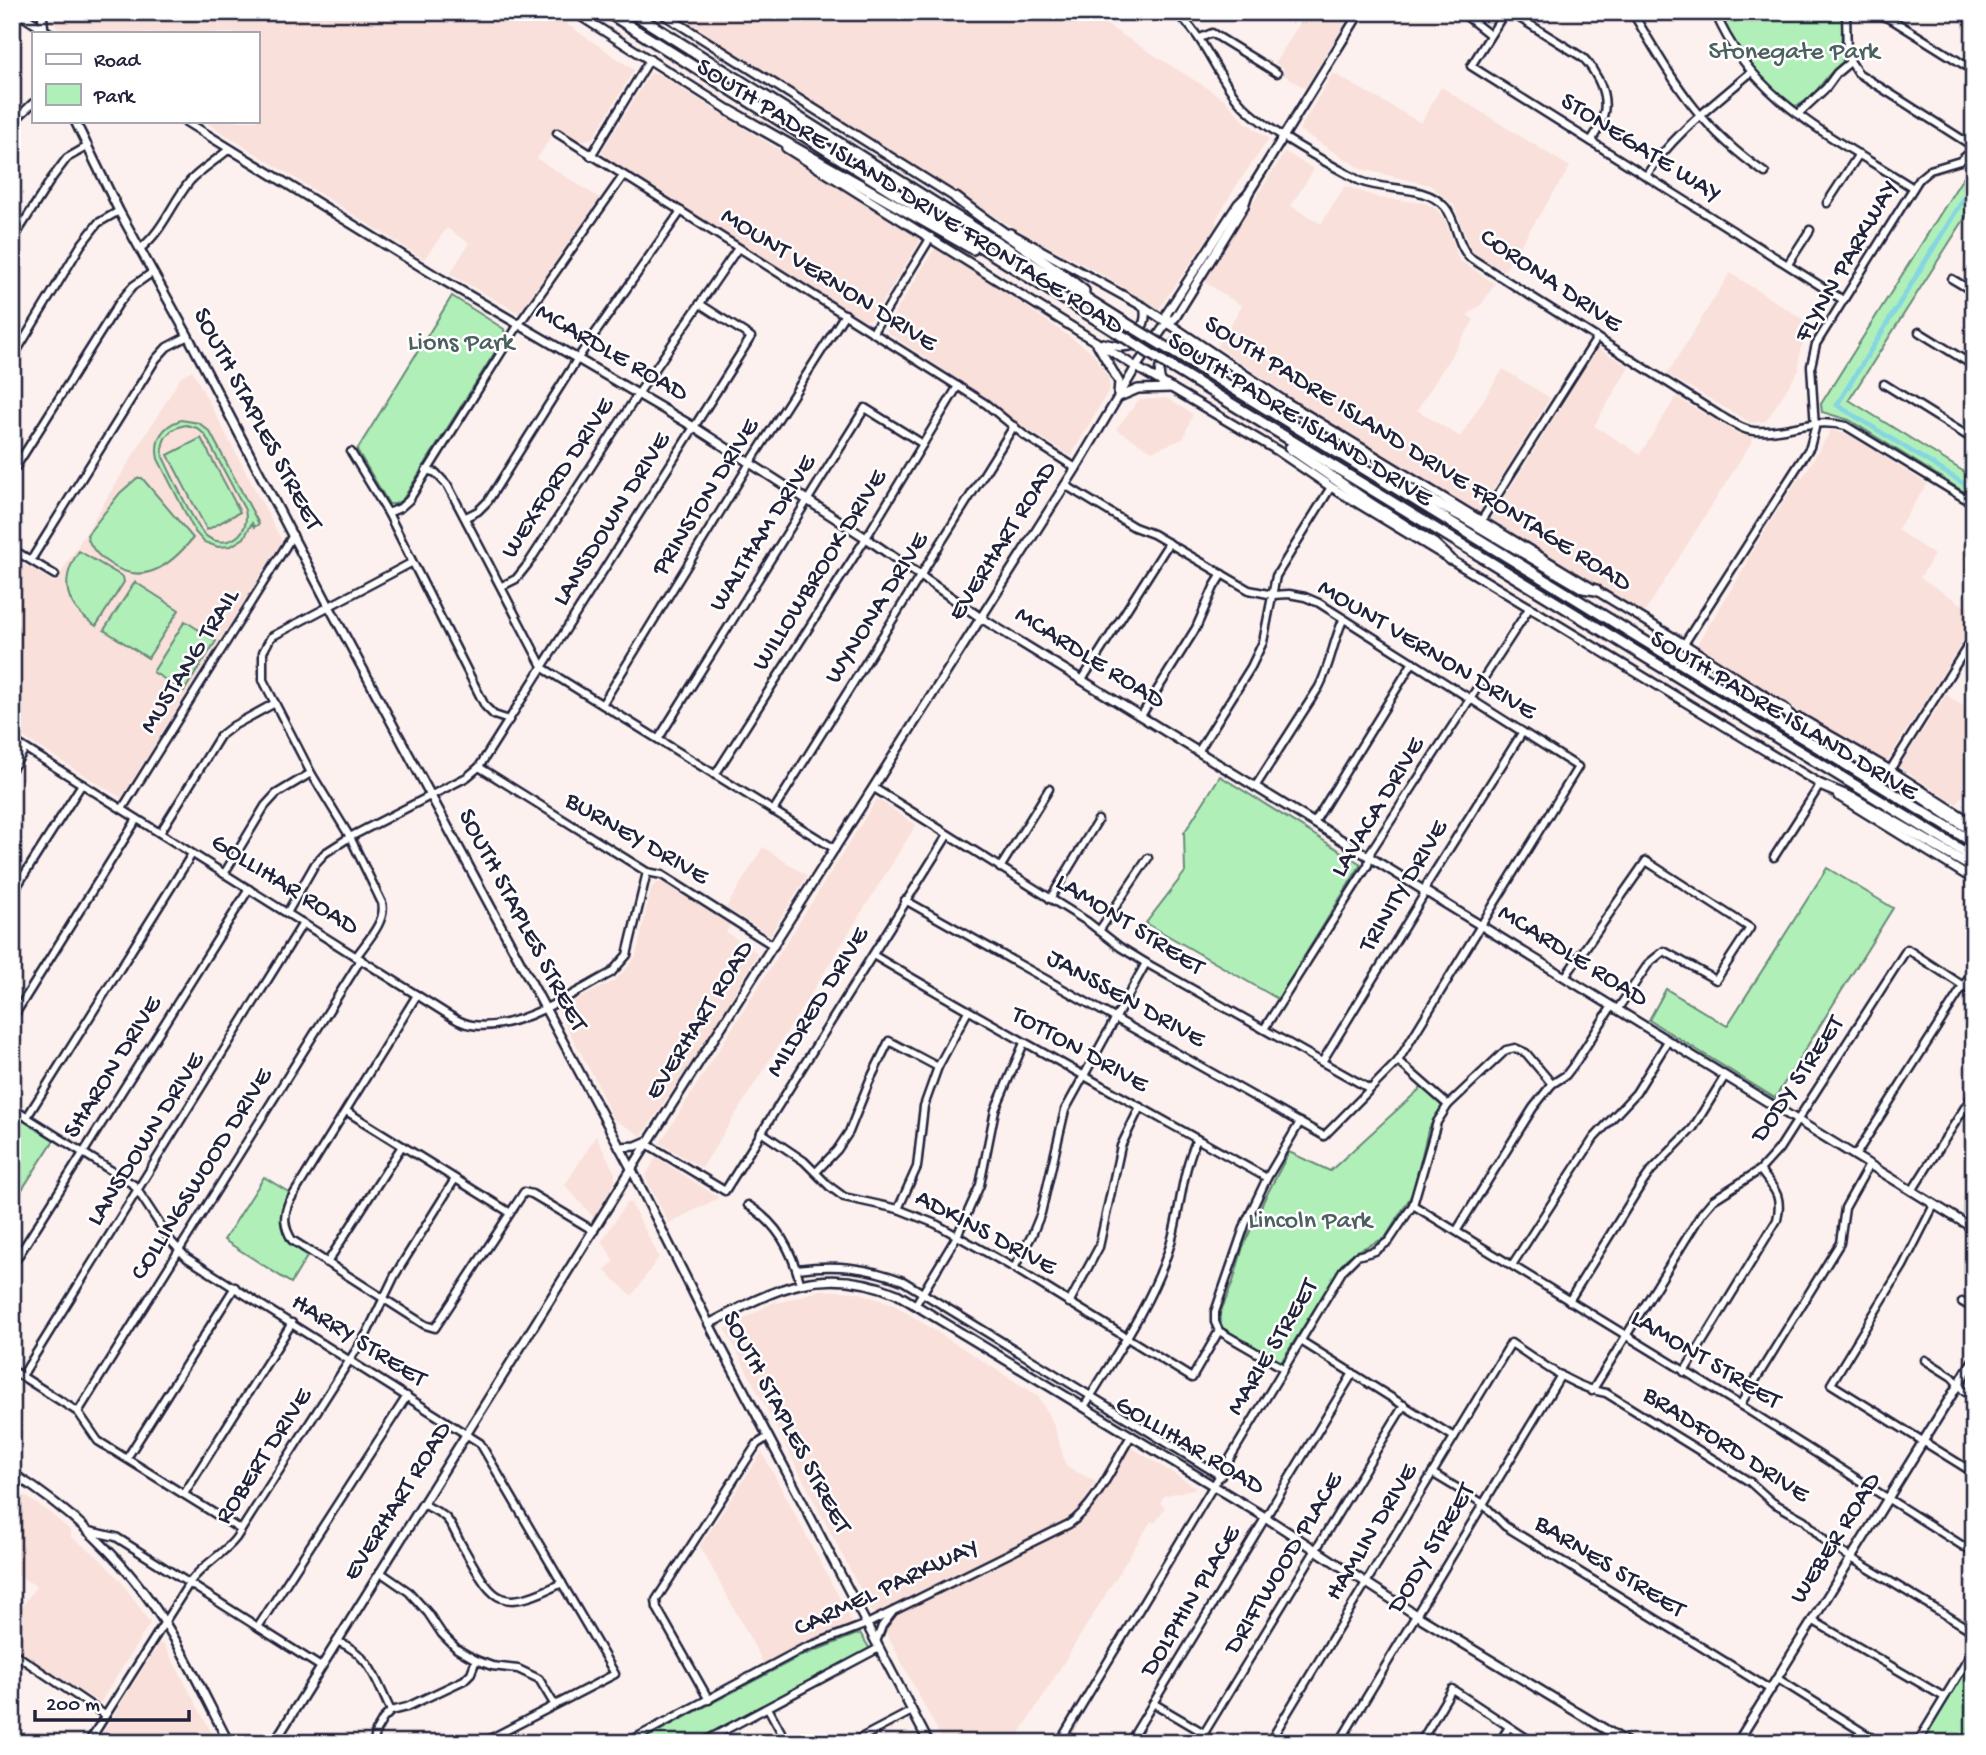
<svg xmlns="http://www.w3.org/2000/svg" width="1986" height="1755" viewBox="0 0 1986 1755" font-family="'Gochi Hand',sans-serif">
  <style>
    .built { fill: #f9e0da }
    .green { fill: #b0f0b8; stroke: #69897a; stroke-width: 2; fill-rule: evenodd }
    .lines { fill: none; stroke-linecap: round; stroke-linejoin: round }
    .canal { stroke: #86d6e1; stroke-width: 5 }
    .minor-casing { stroke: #22223b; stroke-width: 11 }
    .major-casing { stroke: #22223b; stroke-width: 12 }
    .highway-casing { stroke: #22223b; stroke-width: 14 }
    .minor { stroke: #fff; stroke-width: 6 }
    .major { stroke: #fff; stroke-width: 7 }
    .highway { stroke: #fff; stroke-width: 9 }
    .highway-bridge-casing { stroke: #22223b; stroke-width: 14; stroke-linecap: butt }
    .highway-bridge { stroke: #fff; stroke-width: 9 }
    .labels { text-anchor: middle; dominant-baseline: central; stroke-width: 5; stroke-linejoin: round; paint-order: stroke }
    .park-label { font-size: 26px; fill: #4d6060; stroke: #fff }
    .street-label { font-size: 26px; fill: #22223b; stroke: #fff }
  </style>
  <rect width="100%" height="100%" fill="#fcf1ee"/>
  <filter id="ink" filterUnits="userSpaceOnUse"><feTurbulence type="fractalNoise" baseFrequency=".0143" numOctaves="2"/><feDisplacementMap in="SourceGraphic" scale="14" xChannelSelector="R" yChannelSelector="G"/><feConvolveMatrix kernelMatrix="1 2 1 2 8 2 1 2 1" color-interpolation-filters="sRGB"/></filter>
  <g filter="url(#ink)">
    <!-- built -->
    <g class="built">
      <path d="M54 12H549L634 70 593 138 580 141 557 127 537 159 600 198 519 313 450 274 469 243 447 228 424 259 204 121H257V33H65L56 27Z"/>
      <path d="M670 12H1086L1224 99 1245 122 1269 139 1238 183 1215 221 1217 224 1159 309 1105 276 1005 223Z"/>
      <path d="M1307 12H1352L1305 88 1281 73 1284 68 1275 63Z"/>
      <path d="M657 73 919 238V243L872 319 864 320 607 159 602 151 650 74Z"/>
      <path d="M1333 73 1421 123 1441 87 1570 167 1504 271 1472 252 1454 205 1430 185 1361 169 1299 130Z"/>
      <path d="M1285 152 1314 169 1291 206 1321 224 1345 186 1379 198 1425 203 1436 209 1445 220 1459 260 1495 284 1481 305 1467 315 1474 320 1417 410 1460 437 1503 369 1550 398 1479 512 1386 459 1328 423 1217 346 1242 306 1203 281Z"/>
      <path d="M935 248 997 287 1092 352 1108 377 1110 388 1071 456 1019 424 984 397 890 334 885 329Z"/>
      <path d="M1730 273 1812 325 1800 350 1799 370 1766 421 1751 423 1667 374Z"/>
      <path d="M1598 348 1629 367 1594 426 1640 454 1676 397 1738 434 1754 438 1643 615 1568 570 1491 519Z"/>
      <path d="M192 370 282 541 121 798 12 730V557L55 583 181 377Z"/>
      <path d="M1166 398 1193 414 1183 439 1152 451 1116 429 1139 400Z"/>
      <path d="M1831 430 1851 436 1927 484 1897 530 1934 555 1920 578 1974 612V624L1887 761 1792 707 1696 646 1747 564 1746 562 1753 550 1800 476 1803 477Z"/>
      <path d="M1946 695 1974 712V777L1957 804 1899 767Z"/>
      <path d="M877 799 916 825 702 1168 660 1143Z"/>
      <path d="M763 847 807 876 770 935 726 908Z"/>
      <path d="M656 883H663L730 925 726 932 758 953 717 1023 642 1136 613 1119 595 1079 557 1010 614 981 628 967 636 956 651 889Z"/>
      <path d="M596 1136 615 1173V1181L594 1218 565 1185Z"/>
      <path d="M656 1157 719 1198 669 1223 645 1177Z"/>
      <path d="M626 1203H631L659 1257 632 1296 604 1270 614 1262 604 1243H601Z"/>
      <path d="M821 1290 856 1292 893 1304 1038 1396 1054 1425 1066 1466 1096 1482 1082 1505 1063 1522 873 1614 725 1329 776 1301 778 1303Z"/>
      <path d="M1129 1446 1197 1488 1164 1496 1160 1503 1165 1507 1155 1523 1151 1521 1014 1743H944L884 1629 889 1619 1083 1521Z"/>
      <path d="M762 1452 853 1624 764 1664 700 1546Z"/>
      <path d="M12 1487 46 1510 71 1531V1537L95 1554 121 1581 150 1623 100 1703 12 1647V1608L19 1612 36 1586 12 1572 17 1562 12 1559Z"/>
      <path d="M159 1644H164L217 1743H96Z"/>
    </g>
    <!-- green -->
    <g class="green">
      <path d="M1719 12H1843L1841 48 1843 62C1825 72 1815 102 1795 106 1760 87 1734 48 1719 12Z"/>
      <path d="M1974 160V204L1849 400 1974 478V498L1849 420 1822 412 1821 404Z"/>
      <path d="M452 296 504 329 505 336 403 499 395 504H389L357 450Z"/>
      <path d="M181 420 199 423 210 432 259 524 254 527 252 523 244 538 231 546 218 547 204 542 195 532 158 459C154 440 162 426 181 420ZM186 425 197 428 205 435 245 510C247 519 246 528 239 535 229 544 214 544 204 534 193 522 171 474 163 457 160 440 168 428 186 425Z"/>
      <path d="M201 438 240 512 207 530 168 455Z"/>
      <path d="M137 478H142L193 538C171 565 143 587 110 564 99 557 90 548 87 535L120 493Z"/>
      <path d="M79 551 123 577 124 582 96 626C66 607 58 582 79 551Z"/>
      <path d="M135 582 179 610 148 658 104 630Z"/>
      <path d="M185 621 216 641 184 691 153 672Z"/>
      <path d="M1220 776 1361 864 1278 999 1146 923 1185 872 1184 833Z"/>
      <path d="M1827 868 1893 908 1775 1098 1649 1020 1666 989 1727 1026Z"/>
      <path d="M1422 1087 1442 1106 1428 1130 1413 1193 1385 1238 1357 1251 1346 1259 1281 1362 1278 1363 1222 1328 1219 1316 1233 1282 1243 1247 1264 1200 1289 1152 1330 1171Z"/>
      <path d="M12 1114 54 1140 12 1205Z"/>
      <path d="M264 1177 290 1193C274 1221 281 1239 308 1255L291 1283 224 1240Z"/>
      <path d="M860 1633 870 1649 692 1743H636L799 1657Z"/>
      <path d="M1974 1659V1743H1920Z"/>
    </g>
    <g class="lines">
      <!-- canal -->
      <path class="canal" d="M1974 182 1837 405 1974 490"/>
      <defs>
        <g id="minor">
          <path d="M1176 12C1204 36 1215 72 1238 100 1262 129 1326 162 1360 181 1387 192 1425 184 1445 207 1457 221 1456 243 1469 257L1719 415C1730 421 1742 430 1754 431 1787 434 1810 417 1846 426L1974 504"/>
          <path d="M1461 12 1490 35"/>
          <path d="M1505 12 1471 66 1843 300"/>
          <path d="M1510 12 1582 57C1590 63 1593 71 1598 79 1610 103 1605 120 1591 141"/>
          <path d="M1632 12C1674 81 1697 126 1765 173"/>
          <path d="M1715 12C1752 102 1836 138 1913 188"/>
          <path d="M1846 12 1847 56 1858 73 1974 147"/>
          <path d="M1873 12 1894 21 1974 71"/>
          <path d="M1200 38 1212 33 1277 73"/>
          <path d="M1798 114 1826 88 1837 73 1850 62"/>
          <path d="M12 123 33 103"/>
          <path d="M557 133 986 404 1024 435 1076 468"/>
          <path d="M591 156 650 59"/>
          <path d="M1646 176C1673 134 1713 105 1750 73"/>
          <path d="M1827 203 1859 154"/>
          <path d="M12 241 52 178 67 158 88 146"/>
          <path d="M140 249C163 231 172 203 190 181 201 169 217 160 229 149"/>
          <path d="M1788 264 1810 230"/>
          <path d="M1952 279 1974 292"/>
          <path d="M873 332 931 237"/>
          <path d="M1919 332 1974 366"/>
          <path d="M12 359 81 245 98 223 119 211"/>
          <path d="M1884 384 1974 440"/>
          <path d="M351 452 388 513 485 706 494 715 509 720"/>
          <path d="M426 470 436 473 448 486 543 668 835 849"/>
          <path d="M12 473 119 303 133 286 153 272"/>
          <path d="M388 513 400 508 409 500 519 324 623 176"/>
          <path d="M466 517 478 511 488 501 578 358 681 211"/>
          <path d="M1481 521 1597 338"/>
          <path d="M12 549 55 575"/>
          <path d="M31 560 156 359 167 347 188 336"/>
          <path d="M502 586 516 579 528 564 638 394 738 248"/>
          <path d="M1684 644 1810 447 1815 428 1811 366 1816 344 1919 179 1930 170 1960 161 1974 149"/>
          <path d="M1082 680 1169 543"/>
          <path d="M603 703 750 463 845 314"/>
          <path d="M1141 716 1196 628 1214 587 1222 574"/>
          <path d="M659 738 865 408 923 444"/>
          <path d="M12 740 447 1014C455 1019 463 1024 472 1025 516 1032 573 993 611 973L627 955 647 872"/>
          <path d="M1198 752 1251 667 1263 642 1276 576 1331 487"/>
          <path d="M479 767 647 872 662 875 774 946"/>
          <path d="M12 769 25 749"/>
          <path d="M1890 770 1974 636"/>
          <path d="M715 775 866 538 958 386"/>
          <path d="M1255 787 1319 687C1330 666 1333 642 1343 620"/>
          <path d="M874 788 1088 922 1120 947 1146 963 1370 1089"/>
          <path d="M122 809 293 535"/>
          <path d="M773 811 1014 426"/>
          <path d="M1314 823 1413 662"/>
          <path d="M160 833 220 736 233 726 275 703"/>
          <path d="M1774 857 1820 785"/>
          <path d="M1000 868 1049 789"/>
          <path d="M224 874 265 806 276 794 311 773"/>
          <path d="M12 894 82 784"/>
          <path d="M1050 899 1098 820"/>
          <path d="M905 900 1324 1136 1398 1061 1578 767 1319 603 1305 597 1289 594 1273 595 1249 590 1153 534 1134 527 1065 485"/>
          <path d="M287 913 315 864 325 853 350 837 467 777 479 767 751 337 700 304"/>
          <path d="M1099 931 1148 858"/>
          <path d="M873 955C1003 1032 1135 1104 1267 1178"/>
          <path d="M356 957C366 942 387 921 382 903L350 837 311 773 263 680V652L271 637 411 563"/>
          <path d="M1565 977 1646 861 1750 928 1716 980 1664 951 1649 963 1617 1010"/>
          <path d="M417 995 289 1202C283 1216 284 1227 292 1240L425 1325 435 1328 524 1192 532 1194 594 1231"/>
          <path d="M12 1019 137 819"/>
          <path d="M1264 1029 1368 865 1371 851 1530 607"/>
          <path d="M1398 1061 1448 1105"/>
          <path d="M1322 1062 1422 898 1427 884 1522 733"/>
          <path d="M12 1108 134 1185 170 1240 187 1258 480 1443 615 1674 482 1743"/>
          <path d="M346 1111 509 1212"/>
          <path d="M27 1117 192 854"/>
          <path d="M761 1132 804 1161 829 1186 844 1197 898 1209 936 1224 1014 1268 1192 1378 1219 1331 1215 1322V1312L1246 1222 1267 1178 1300 1122"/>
          <path d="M647 1144 725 1191 947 836"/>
          <path d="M1855 1156 1974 969"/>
          <path d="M817 1171 837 1150 849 1132 869 1082 889 1041 938 1067"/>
          <path d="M1912 1191 1974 1093"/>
          <path d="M748 1205C778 1224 791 1249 800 1282"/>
          <path d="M1413 1205 1740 1405 1974 1553"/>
          <path d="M1934 1205 1903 1266 1831 1384 1974 1473"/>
          <path d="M898 1209 917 1167 924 1106 938 1067 968 1011"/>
          <path d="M1457 1230 1533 1108 1552 1084 1566 1075 1576 1062 1612 1006"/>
          <path d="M327 1263 402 1146"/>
          <path d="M1512 1265 1594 1138 1636 1093 1668 1041"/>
          <path d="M12 1266 249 889"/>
          <path d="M1014 1268 1032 1235 1041 1213 1065 1110 1146 963"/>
          <path d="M797 1269C835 1264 867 1267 903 1281L1221 1476"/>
          <path d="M1569 1301 1641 1185 1651 1171 1693 1128 1725 1076"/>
          <path d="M1962 1302 1974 1309"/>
          <path d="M1069 1303 1099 1247 1121 1146 1140 1107"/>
          <path d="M916 1304 957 1236 980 1185 995 1110 1024 1043"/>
          <path d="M1219 1331 1283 1368"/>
          <path d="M1301 1341 1454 1437"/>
          <path d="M1925 1360 1952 1377 1964 1391 1974 1397"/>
          <path d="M12 1370 78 1412 98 1441 241 1530"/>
          <path d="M1684 1372 1777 1220C1783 1195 1774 1189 1760 1170"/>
          <path d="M22 1376 303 923"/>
          <path d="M1592 1391 1702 1213 1713 1200 1760 1170 1779 1149 1907 949 1974 993"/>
          <path d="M1740 1405 1840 1243 1845 1208 1869 1165"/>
          <path d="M1084 1407C1114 1357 1149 1308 1168 1252 1181 1215 1180 1175 1197 1139"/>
          <path d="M78 1412 361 959"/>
          <path d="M127 1458 235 1287"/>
          <path d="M1432 1473 1482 1503 1505 1526 1771 1690"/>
          <path d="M184 1494 292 1323"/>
          <path d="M423 1504C430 1508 440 1512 446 1518 452 1524 456 1535 460 1542 494 1600 495 1616 562 1583"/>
          <path d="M89 1531 116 1537 321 1667"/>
          <path d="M380 1572 409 1592 428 1613 442 1634 457 1649 476 1660 492 1666 518 1669 539 1679 554 1704"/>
          <path d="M1812 1620 1944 1697"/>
          <path d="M258 1627 407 1396"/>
          <path d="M337 1641C371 1655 376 1681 391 1711"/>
          <path d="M876 1642 882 1626 892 1613"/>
          <path d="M12 1652 105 1715"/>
          <path d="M1778 1679 1880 1743"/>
          <path d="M709 1700 657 1608 656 1600 757 1444 768 1437"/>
          <path d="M1153 1703 1204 1733 1211 1743"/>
          <path d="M768 1708 787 1743"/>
          <path d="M88 1743 190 1582C203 1564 223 1555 236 1538L367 1333 395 1275 455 1179"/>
          <path d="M374 1743 376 1731 383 1719 391 1711 407 1707 464 1680 471 1673 476 1660"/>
          <path d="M626 1743 802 1649 867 1624 1069 1524C1096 1506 1114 1463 1131 1436"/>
          <path d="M701 1743 879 1648"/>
          <path d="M851 1743 912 1711"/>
          <path d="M1059 1743 1343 1270 1357 1256 1375 1251 1389 1241 1413 1205 1437 1122 1448 1105 1506 1050 1515 1048 1526 1053 1552 1084"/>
          <path d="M1129 1743 1353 1373"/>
          <path d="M1198 1743 1404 1405"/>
          <path d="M1269 1743 1511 1343C1540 1362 1572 1388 1606 1393L1750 1482 1772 1502 1804 1520 1828 1544 1974 1632"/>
          <path d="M1339 1743 1561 1375"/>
          <path d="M1420 1743 1452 1689 1534 1743"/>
          <path d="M1499 1743 1509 1727"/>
          <path d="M1917 1743 1974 1649"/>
        </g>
        <g id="major">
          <path d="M17 12 49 33"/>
          <path d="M42 12 44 32"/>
          <path d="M574 12 732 112"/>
          <path d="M660 12 959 200"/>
          <path d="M75 121 119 211 188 336 329 606 632 1170 709 1324 929 1743"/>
          <path d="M185 121 441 279 694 427 866 538 981 618 1974 1229"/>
          <path d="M786 148 1136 367 1278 451 1331 487 1825 787"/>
          <path d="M1010 233 1144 307 1286 402 1684 644 1787 710"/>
          <path d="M1166 324 1167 313 1238 204 1248 194 1360 12"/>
          <path d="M1096 342 1119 382 1118 394"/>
          <path d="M1103 343 1121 347 1130 346C1138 333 1149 322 1144 307"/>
          <path d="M1161 381C1155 367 1166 356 1174 344L1182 343 1207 355"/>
          <path d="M1119 397 1138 389 1172 388"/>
          <path d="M1800 718 1890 770 1974 824"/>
          <path d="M1838 796 1974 880"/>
          <path d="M619 1147 636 1146 650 1140"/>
          <path d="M709 1324C775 1289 822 1263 897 1294L1265 1517 1416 1615 1628 1743"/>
          <path d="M12 1473C74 1512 126 1561 165 1623 189 1661 208 1703 229 1743"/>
          <path d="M274 1743 647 1144 1076 468 1136 367 1166 324 1175 318 1244 206 1248 194"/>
          <path d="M1737 1743 1974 1359"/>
        </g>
        <g id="highway">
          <path d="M607 12 1121 335"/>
          <path d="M631 12 1124 322"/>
          <path d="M730 111 973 249"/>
          <path d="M956 198C998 231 1043 258 1084 291"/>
          <path d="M1180 356 1974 843"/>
          <path d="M1173 368 1974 858"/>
          <path d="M1290 448 1368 502 1434 544 1450 559"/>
          <path d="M1392 480 1463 517 1583 588 1596 590"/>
          <path d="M1783 708 1792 718 1908 788 1974 832"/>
          <path d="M1820 785 1854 799 1974 868"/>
        </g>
      </defs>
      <!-- minor casing -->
      <use href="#minor" class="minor-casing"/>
      <!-- major casing -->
      <use href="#major" class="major-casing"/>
      <!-- highway casing -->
      <use href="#highway" class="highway-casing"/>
      <!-- minor -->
      <use href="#minor" class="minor"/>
      <!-- major -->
      <use href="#major" class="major"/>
      <!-- highway -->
      <use href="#highway" class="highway"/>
      <defs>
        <g id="highway-bridge">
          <path d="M1124 322 1180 356"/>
          <path d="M1121 335 1173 368"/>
        </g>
      </defs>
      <!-- highway-bridge casing -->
      <use href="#highway-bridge" class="highway-bridge-casing"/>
      <!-- highway-bridge -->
      <use href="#highway-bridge" class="highway-bridge"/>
    </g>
  </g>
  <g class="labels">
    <!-- park labels -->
    <g class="park-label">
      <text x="1794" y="53">Stonegate Park</text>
      <text x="461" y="344">Lions Park</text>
      <text x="1310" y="1222">Lincoln Park</text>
    </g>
    <!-- street labels -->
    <g class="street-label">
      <text transform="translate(1640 149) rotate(32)">STONEGATE WAY</text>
      <text transform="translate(909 198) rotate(32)">SOUTH PADRE ISLAND DRIVE FRONTAGE ROAD</text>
      <text transform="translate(1848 262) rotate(-60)">FLYNN PARKWAY</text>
      <text transform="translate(828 281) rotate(32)">MOUNT VERNON DRIVE</text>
      <text transform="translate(1550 282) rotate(34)">CORONA DRIVE</text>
      <text transform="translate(611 354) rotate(30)">MCARDLE ROAD</text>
      <text transform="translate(256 420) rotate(62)">SOUTH STAPLES STREET</text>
      <text transform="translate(1299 421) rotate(32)">SOUTH PADRE ISLAND DRIVE</text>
      <text transform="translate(1417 455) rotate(32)">SOUTH PADRE ISLAND DRIVE FRONTAGE ROAD</text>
      <text transform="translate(559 479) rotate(-57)">WEXFORD DRIVE</text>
      <text transform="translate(707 498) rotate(-58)">PRINSTON DRIVE</text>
      <text transform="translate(613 520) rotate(-58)">LANSDOWN DRIVE</text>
      <text transform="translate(764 534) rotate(-58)">WALTHAM DRIVE</text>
      <text transform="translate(1004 542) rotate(-58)">EVERHART ROAD</text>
      <text transform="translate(821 571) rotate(-58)">WILLOWBROOK DRIVE</text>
      <text transform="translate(878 609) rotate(-58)">WYNONA DRIVE</text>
      <text transform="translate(1426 651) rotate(31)">MOUNT VERNON DRIVE</text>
      <text transform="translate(1089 659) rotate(32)">MCARDLE ROAD</text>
      <text transform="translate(191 662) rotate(-58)">MUSTANG TRAIL</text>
      <text transform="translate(1783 717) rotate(31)">SOUTH PADRE ISLAND DRIVE</text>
      <text transform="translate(1379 808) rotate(-59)">LAVACA DRIVE</text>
      <text transform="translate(636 840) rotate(30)">BURNEY DRIVE</text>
      <text transform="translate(284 886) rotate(32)">GOLLIHAR ROAD</text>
      <text transform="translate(1405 887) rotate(-59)">TRINITY DRIVE</text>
      <text transform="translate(521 921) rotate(62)">SOUTH STAPLES STREET</text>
      <text transform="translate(1129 926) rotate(32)">LAMONT STREET</text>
      <text transform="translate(1572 957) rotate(32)">MCARDLE ROAD</text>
      <text transform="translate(1125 1000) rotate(29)">JANSSEN DRIVE</text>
      <text transform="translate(819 1003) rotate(-58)">MILDRED DRIVE</text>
      <text transform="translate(701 1021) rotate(-58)">EVERHART ROAD</text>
      <text transform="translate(1079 1051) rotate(29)">TOTTON DRIVE</text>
      <text transform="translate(114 1068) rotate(-58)">SHARON DRIVE</text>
      <text transform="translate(1799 1080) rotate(-56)">DODY STREET</text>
      <text transform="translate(147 1140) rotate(-58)">LANSDOWN DRIVE</text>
      <text transform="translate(203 1175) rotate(-58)">COLLINGSWOOD DRIVE</text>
      <text transform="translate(985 1234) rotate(28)">ADKINS DRIVE</text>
      <text transform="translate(358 1342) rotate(32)">HARRY STREET</text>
      <text transform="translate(1274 1348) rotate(-59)">MARIE STREET</text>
      <text transform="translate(1705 1361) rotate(31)">LAMONT STREET</text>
      <text transform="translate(785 1423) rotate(62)">SOUTH STAPLES STREET</text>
      <text transform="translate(1725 1446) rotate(33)">BRADFORD DRIVE</text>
      <text transform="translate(1189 1447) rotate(31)">GOLLIHAR ROAD</text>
      <text transform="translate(265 1457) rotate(-57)">ROBERT DRIVE</text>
      <text transform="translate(399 1502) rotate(-58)">EVERHART ROAD</text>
      <text transform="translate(1373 1533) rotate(-59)">HAMLIN DRIVE</text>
      <text transform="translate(1837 1539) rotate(-58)">WEBER ROAD</text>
      <text transform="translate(1433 1549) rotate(-59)">DODY STREET</text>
      <text transform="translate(1285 1564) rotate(-59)">DRIFTWOOD PLACE</text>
      <text transform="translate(1609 1568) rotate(32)">BARNES STREET</text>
      <text transform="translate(887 1589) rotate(-25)">CARMEL PARKWAY</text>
      <text transform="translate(1192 1602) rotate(-59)">DOLPHIN PLACE</text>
    </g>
  </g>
  <!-- margin -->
  <rect width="1986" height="1755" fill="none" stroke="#fff" stroke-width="42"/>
  <rect x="21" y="21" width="1944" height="1713" fill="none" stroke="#22223b" stroke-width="2.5" filter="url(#ink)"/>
  <!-- legend -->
  <rect x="32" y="32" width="228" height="91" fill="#ffffff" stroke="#a7a7b1" stroke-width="2"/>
  <rect x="46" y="54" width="35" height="10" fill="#ffffff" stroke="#a7a7b1" stroke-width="2"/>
  <text x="94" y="66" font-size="21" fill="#22223b">Road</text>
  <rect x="46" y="84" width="35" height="21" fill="#b0f0b8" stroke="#a7a7b1" stroke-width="2"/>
  <text x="94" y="102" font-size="21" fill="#22223b">Park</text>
  <!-- scale -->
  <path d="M35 1710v10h154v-10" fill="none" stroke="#22223b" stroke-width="3.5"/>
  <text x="46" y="1710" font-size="21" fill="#22223b" stroke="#ffffff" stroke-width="5" paint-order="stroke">200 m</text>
</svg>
